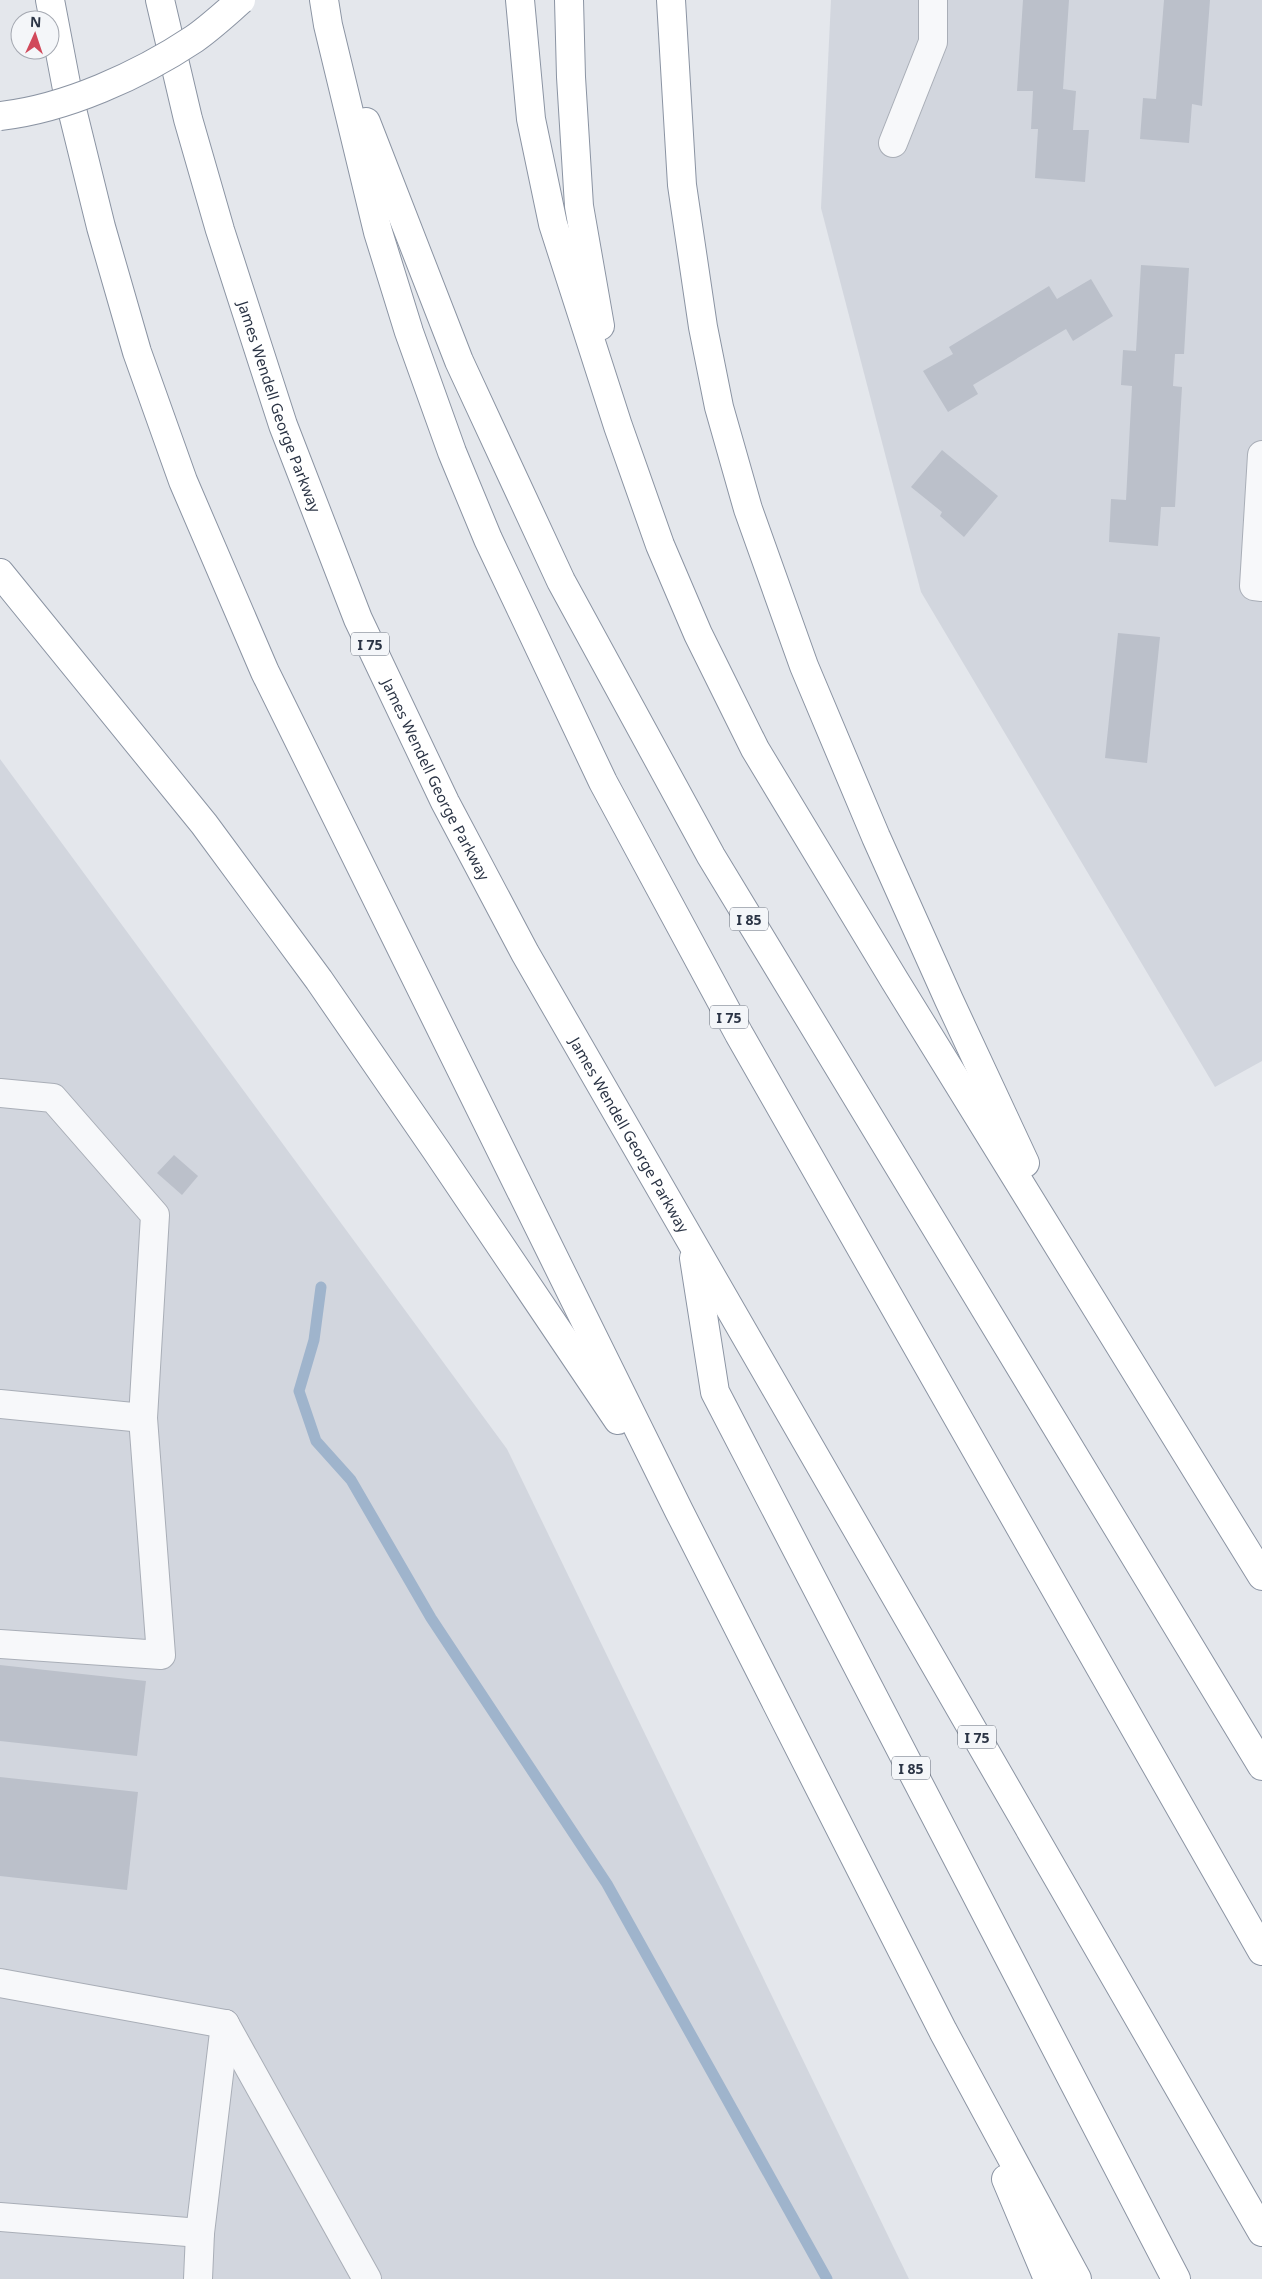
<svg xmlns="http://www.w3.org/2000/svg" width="1262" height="2279" viewBox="0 0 1262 2279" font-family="'Noto Sans',sans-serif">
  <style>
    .built { fill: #d2d6de }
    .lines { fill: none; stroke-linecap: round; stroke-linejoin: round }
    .stream { stroke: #9fb4cc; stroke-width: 11 }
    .building { fill: #bbc0ca }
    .minor-casing { stroke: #a9aeb7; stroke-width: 30 }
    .highway-casing { stroke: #8b94a3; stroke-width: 30 }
    .minor { stroke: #f7f8fa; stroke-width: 28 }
    .highway { stroke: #fff; stroke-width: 28 }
    .highway-bridge-casing { stroke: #8b94a3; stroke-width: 30; stroke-linecap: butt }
    .highway-bridge { stroke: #fff; stroke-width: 28 }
    .labels { text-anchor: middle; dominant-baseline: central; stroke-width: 4; stroke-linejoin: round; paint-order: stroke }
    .shield { fill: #f4f6f9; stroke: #676e7b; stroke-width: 1 }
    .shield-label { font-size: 14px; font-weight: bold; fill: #2b3445 }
    .street-label { font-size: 15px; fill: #2b3445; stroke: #f4f6f9 }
  </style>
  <rect width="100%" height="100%" fill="#e4e7ec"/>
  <!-- built -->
  <g class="built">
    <path d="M831 0H1262V1061L1215 1087 921 592 821 208Z"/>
    <path d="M0 759 507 1449 909 2279H0Z"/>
  </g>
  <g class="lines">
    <!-- stream -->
    <path class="stream" d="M321 1287 314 1340 299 1391 316 1441 351 1480 431 1618 607 1884 827 2279"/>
  </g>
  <!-- building -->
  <g class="building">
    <path d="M1023 0H1069L1063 89 1076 91 1073 130H1089L1085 182 1035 178 1038 129H1031L1033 91H1017Z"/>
    <path d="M1164 0H1210L1202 106 1192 104 1189 143 1140 139 1143 98 1156 99Z"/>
    <path d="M1141 265 1189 268 1184 354H1175L1173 386 1182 387 1175 507H1161L1158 546 1109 542 1111 499 1126 500 1132 386 1121 385 1123 350 1136 351Z"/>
    <path d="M1091 279 1113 316 1073 341 1066 329 973 385 978 394 948 412 923 371 953 354 949 347 1049 286 1057 299Z"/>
    <path d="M942 450 998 496 964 537 940 516 942 512 911 487Z"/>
    <path d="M1118 633 1160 637 1147 763 1105 758Z"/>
    <path d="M174 1155 198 1176 182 1195 157 1173Z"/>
    <path d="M0 1665 146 1681 137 1756 0 1741Z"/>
    <path d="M0 1777 138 1792 127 1890 0 1876Z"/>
  </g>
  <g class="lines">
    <defs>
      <g id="minor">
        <path d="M893 143 933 42V0"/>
        <path d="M1262 455 1254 586 1262 587"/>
        <path d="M0 1093 53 1098 155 1215 143 1418 161 1655 0 1644"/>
        <path d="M0 1404 143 1418"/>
        <path d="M0 1983 225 2024"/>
        <path d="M225 2024 367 2279"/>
        <path d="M0 2217 200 2233"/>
        <path d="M198 2279 200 2233 225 2024"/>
      </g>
      <g id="highway">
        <path d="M50 0 67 89 101 227 137 352 183 481 265 672 679 1511 943 2031 1077 2279"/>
        <path id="s1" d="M160 0 188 119 220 230 283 425 358 619 445 802 525 953 1262 2232"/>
        <path d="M324 0 328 25 378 232 409 332 452 452 488 539 603 782 739 1034 1262 1951"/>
        <path d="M520 0 531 119 553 224 618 426 660 545 698 634 755 749 895 981 1262 1576"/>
        <path d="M569 0 571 77 579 206 600 326"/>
        <path d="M671 0 682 185 703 327 719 407 748 509 804 666 876 837 949 1000 1025 1163"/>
        <path d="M366 122 459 361 561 581 711 856 1262 1766"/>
        <path d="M0 573 204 824 319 980 436 1150 618 1420"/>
        <path d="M694 1258 715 1392 1176 2279"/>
        <path d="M1006 2179 1048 2279"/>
      </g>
    </defs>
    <!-- minor casing -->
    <use href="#minor" class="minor-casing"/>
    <!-- highway casing -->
    <use href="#highway" class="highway-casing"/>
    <!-- minor -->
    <use href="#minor" class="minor"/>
    <!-- highway -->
    <use href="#highway" class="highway"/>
    <defs>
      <path id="highway-bridge" d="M0 116C65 109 140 75 194 39 210 28 226 13 241 0"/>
    </defs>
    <!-- highway-bridge casing -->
    <use href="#highway-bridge" class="highway-bridge-casing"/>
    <!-- highway-bridge -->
    <use href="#highway-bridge" class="highway-bridge"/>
  </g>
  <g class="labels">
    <!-- shield labels -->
    <g class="shield">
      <rect x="351" y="632.5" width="38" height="23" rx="4"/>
      <rect x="730" y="907.5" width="38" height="23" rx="4"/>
      <rect x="710" y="1005.5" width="38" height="23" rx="4"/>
      <rect x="958" y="1725.5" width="38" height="23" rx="4"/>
      <rect x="892" y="1756.5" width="38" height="23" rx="4"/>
    </g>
    <g class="shield-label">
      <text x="370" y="644">I 75</text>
      <text x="749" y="919">I 85</text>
      <text x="729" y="1017">I 75</text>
      <text x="977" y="1737">I 75</text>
      <text x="911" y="1768">I 85</text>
    </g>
    <!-- street labels -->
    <g class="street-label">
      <text stroke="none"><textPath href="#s1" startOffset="424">James Wendell George Parkway</textPath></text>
      <text stroke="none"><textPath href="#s1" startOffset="829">James Wendell George Parkway</textPath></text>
      <text stroke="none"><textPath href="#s1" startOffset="1234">James Wendell George Parkway</textPath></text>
    </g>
  </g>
  <!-- north arrow -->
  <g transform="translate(35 35) rotate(3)"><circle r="24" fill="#f4f6f9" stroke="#a4a8b1"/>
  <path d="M0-4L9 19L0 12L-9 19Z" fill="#d1495b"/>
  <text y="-8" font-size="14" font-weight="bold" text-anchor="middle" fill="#2b3445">N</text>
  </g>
</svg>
